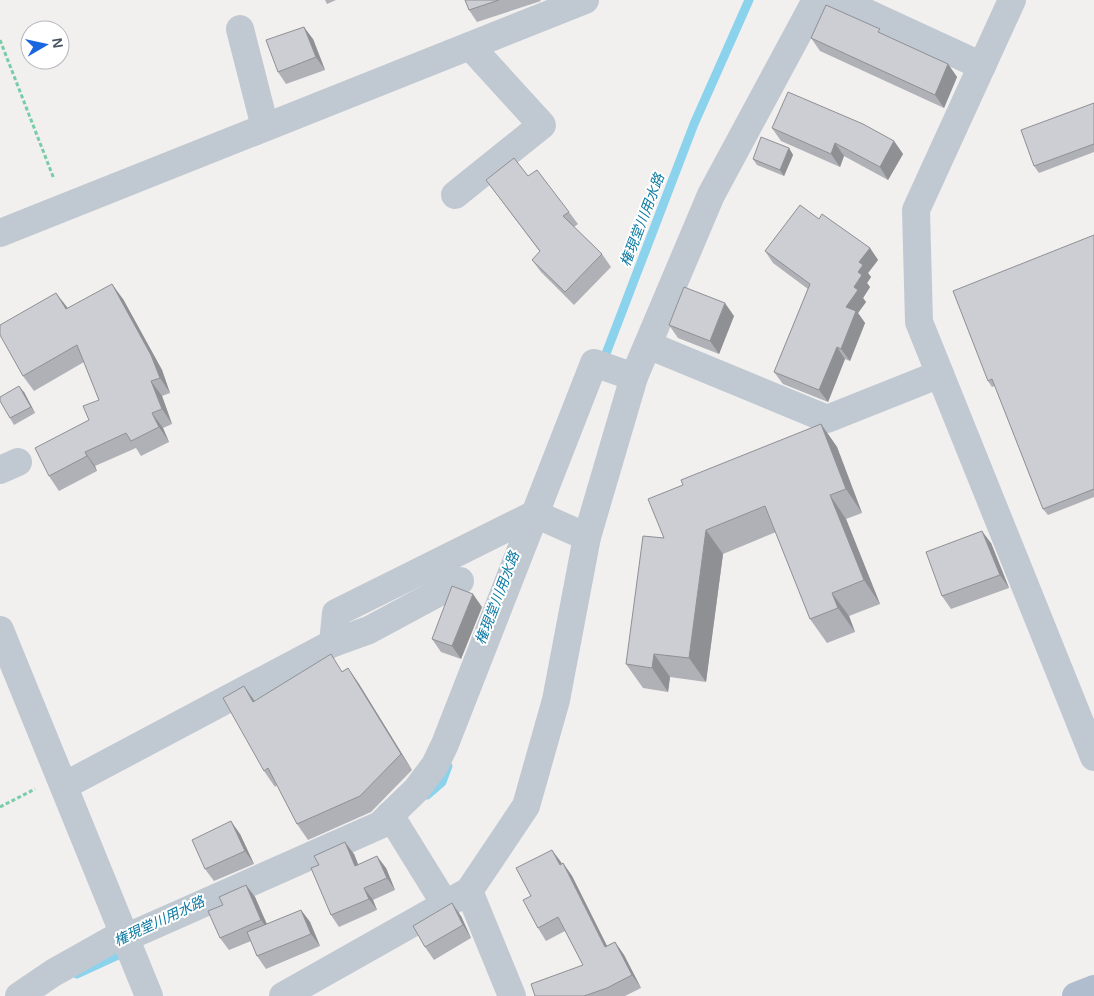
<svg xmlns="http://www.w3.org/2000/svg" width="1094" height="996" viewBox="0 0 1094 996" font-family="Arial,'Noto Sans JP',sans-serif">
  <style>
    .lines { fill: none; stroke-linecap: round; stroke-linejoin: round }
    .stream { stroke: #8bd2ec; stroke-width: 9 }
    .path { stroke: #76cda7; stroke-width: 3; stroke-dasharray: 4 2.5; stroke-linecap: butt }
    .minor { stroke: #c0c9d1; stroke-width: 28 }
    .major { stroke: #afbdce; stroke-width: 28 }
    .wall { fill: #afb1b6 }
    .shaded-wall { fill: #8f9094 }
    .building { fill: #ccced4; stroke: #8f9094 }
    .labels { text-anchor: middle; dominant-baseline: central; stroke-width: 4; stroke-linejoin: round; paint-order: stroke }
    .water-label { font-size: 14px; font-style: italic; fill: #0d7aa2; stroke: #fff }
  </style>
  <rect width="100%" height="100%" fill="#f2efef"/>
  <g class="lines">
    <!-- stream -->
    <g class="stream">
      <path d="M602 364 694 124 749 0"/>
      <path d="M427 795 442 782 448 766"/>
      <path d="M77 974 127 951"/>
    </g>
    <!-- path -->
    <g class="path">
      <path d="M0 40 54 179"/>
      <path d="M0 807 35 789"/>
    </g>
    <!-- minor -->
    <g class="minor">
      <path d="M839 0 982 66"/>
      <path d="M1012 0 916 210 919 322 1094 757"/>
      <path d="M240 29 265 127"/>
      <path d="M455 195 542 125 470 46"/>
      <path d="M0 233 585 0"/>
      <path d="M648 345 827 419 940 374"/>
      <path d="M0 470 18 462"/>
      <path d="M0 630 149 996"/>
      <path d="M333 643 369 630 460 581"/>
      <path d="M64 786 333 643 336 613 535 514 587 537"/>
      <path d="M390 815 445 904"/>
      <path d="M469 891 512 996"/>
      <path d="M125 938 380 825 417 789 435 765 445 744 594 363 634 377"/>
      <path d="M19 996 53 973 124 933"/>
      <path d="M283 996 469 891 526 806 556 700 587 537 634 377 711 195 816 0"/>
    </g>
    <!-- major -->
    <path class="major" d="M1076 996 1094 989"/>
  </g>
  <!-- wall -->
  <g class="wall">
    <path d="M325 0H336L327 4Z"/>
    <path d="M465 0H540L541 1 477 22 469 10Z"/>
    <path d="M883 35 948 64 957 77 944 108 820 51 811 38Z"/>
    <path d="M313 39 325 70 286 84 278 72Z"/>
    <path d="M1094 103V152L1039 173 1034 166Z"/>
    <path d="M772 128 894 141 903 154 888 180 844 156 840 167 781 141Z"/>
    <path d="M789 148 793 155 784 176 757 165 753 159Z"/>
    <path d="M528 176 569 212 578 224 574 227 602 254 611 267 574 305 541 272 532 260 540 252 486 180Z"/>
    <path d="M819 219 870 248 878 260 868 273 871 277 867 283 870 287 863 298 866 302 858 313 865 323 850 361 845 359 828 402 783 384 774 372 808 289 773 263 765 251Z"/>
    <path d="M1094 235V497L1048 515 1043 509 995 386 992 387 988 381Z"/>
    <path d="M123 299 162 370 170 393 162 396 172 424 163 428 169 442 141 456 136 448 95 466 97 471 59 491 49 476 89 420 99 400 84 362 34 391 23 376 67 308Z"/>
    <path d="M734 316 719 354 678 338 669 325Z"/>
    <path d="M24 392 35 413 14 425 10 418Z"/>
    <path d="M821 424 837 447 862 513 846 519 880 604 849 616 855 632 827 643 810 619 776 532 723 554 706 682 670 677 668 692 643 688 626 664 664 538 683 485Z"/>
    <path d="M991 543 1009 588 951 609 942 596Z"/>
    <path d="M482 607 461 659 441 652 432 639Z"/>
    <path d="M348 668 359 684 412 770 371 812 308 840 297 824 277 785 275 787 264 771 244 686 255 701 343 671Z"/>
    <path d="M240 834 254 864 214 881 205 869Z"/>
    <path d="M354 854 358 864 386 868 395 890 373 900 377 910 339 927 331 915Z"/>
    <path d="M563 863 572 876 607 946 615 942 624 955 641 988 625 996H535L583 965 565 931 546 941 538 928 531 896Z"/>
    <path d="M246 885 255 897 267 924 301 910 310 922 320 946 266 969 257 956 251 941 229 950 220 938 223 905Z"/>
    <path d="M461 916 471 938 434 960 425 947Z"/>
  </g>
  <!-- shaded-wall -->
  <g class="shaded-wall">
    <path d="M304 27 313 39 325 70 316 57Z"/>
    <path d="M948 64 957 77 944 108 935 95Z"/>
    <path d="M894 141 903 154 888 180 880 167Z"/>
    <path d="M835 143 844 156 840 167 831 154Z"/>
    <path d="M789 148 793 155 784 176 780 170Z"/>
    <path d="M870 248 878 260 868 273 871 277 867 283 870 287 863 298 866 302 858 313 865 323 850 361 841 349 846 307 854 287 858 272 859 262Z"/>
    <path d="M112 284 123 299 162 370 170 393 160 378Z"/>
    <path d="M56 293 67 307 76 324 66 309Z"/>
    <path d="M725 303 734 316 719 354 710 341Z"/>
    <path d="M837 347 845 359 828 402 819 390Z"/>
    <path d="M151 381 162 396 172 424 162 409Z"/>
    <path d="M19 386 24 392 35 413 31 407Z"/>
    <path d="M152 413 163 428 169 442 159 427Z"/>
    <path d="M821 424 837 447 862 513 846 489Z"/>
    <path d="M85 452 95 466 97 471 87 456Z"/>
    <path d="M830 495 846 519 880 604 864 580Z"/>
    <path d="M706 530 723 554 706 682 689 658Z"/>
    <path d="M982 531 991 543 1009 588 1000 575Z"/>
    <path d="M832 593 849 616 855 632 838 608Z"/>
    <path d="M473 594 482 607 461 659 452 646Z"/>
    <path d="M654 654 670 677 668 692 652 668Z"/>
    <path d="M348 668 359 684 412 770 401 754Z"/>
    <path d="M244 686 255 702H253Z"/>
    <path d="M231 821 240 834 254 864 245 851Z"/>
    <path d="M345 842 354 854 363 877 355 866Z"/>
    <path d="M552 850 561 862 569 878 560 865Z"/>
    <path d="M377 856 386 868 395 890 387 878Z"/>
    <path d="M563 863 572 876 614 960 605 947Z"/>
    <path d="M246 885 255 897 270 932 261 920Z"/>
    <path d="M364 888 373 900 377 910 369 899Z"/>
    <path d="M452 903 461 916 471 938 463 925Z"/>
    <path d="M301 910 310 922 320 946 311 934Z"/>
    <path d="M615 942 624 955 641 988 632 975Z"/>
  </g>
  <!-- building -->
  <g class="building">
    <path d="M465 0H499L469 10Z"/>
    <path d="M826 5 880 29 878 32 948 64 935 95 811 38Z"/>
    <path d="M304 27 316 57 278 72 266 40Z"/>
    <path d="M788 92 863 124 894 141 880 167 835 143 831 154 772 128Z"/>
    <path d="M1094 103V144L1034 166 1021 130Z"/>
    <path d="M761 137 789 148 780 170 753 159Z"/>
    <path d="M514 158 528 176 537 170 569 212 563 216 602 254 565 292 532 260 540 251 486 180Z"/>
    <path d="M800 205 819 219 822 214 870 248 859 262 863 265 858 272 862 275 854 287 858 290 846 307 856 311 841 349 837 347 819 390 774 372 810 284 765 251Z"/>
    <path d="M1094 235V489L1043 509 992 379 988 381 953 291Z"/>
    <path d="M112 284 151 355 160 378 151 381 162 409 152 413 159 427 131 441 126 433 85 452 87 456 49 476 35 448 89 420 83 406 99 400 77 345 23 376 0 335V325L56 293 66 309Z"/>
    <path d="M684 287 725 303 710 341 669 325Z"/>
    <path d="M19 386 31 407 10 418 0 401V397Z"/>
    <path d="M821 424 846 489 830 495 864 580 832 593 838 608 810 619 765 506 706 530 689 658 654 654 652 668 626 664 643 536 664 538 648 499 683 485 681 480Z"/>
    <path d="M982 531 1000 575 942 596 926 552Z"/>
    <path d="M452 586 473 594 452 646 432 639Z"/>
    <path d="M331 654 342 672 348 668 401 754 360 796 297 824 268 768 264 771 223 698 244 686 253 702Z"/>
    <path d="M231 821 245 851 205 869 192 840Z"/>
    <path d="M345 842 355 866 377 856 387 878 364 888 369 899 331 915 311 868 319 865 314 856Z"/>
    <path d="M552 850 560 865 563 863 605 947 615 942 632 975 607 988 584 996H535L531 984 583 965 558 917 538 928 523 900 531 896 516 868Z"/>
    <path d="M246 885 261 920 220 938 208 911 223 905 219 897Z"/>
    <path d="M452 903 463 925 425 947 413 926Z"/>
    <path d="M301 910 311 934 257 956 247 932Z"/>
  </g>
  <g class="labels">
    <!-- water labels -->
    <g class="water-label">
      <text transform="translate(642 220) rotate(-69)">権現堂川用水路</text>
      <text transform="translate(497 598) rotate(-69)">権現堂川用水路</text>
      <text transform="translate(159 921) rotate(-25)">権現堂川用水路</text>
    </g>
  </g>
  <!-- north arrow -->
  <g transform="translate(45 45) rotate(81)"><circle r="24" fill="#ffffff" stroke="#b5b9be"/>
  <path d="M0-4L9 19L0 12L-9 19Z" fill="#1966e1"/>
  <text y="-8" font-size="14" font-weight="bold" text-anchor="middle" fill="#47515d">N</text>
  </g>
</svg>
